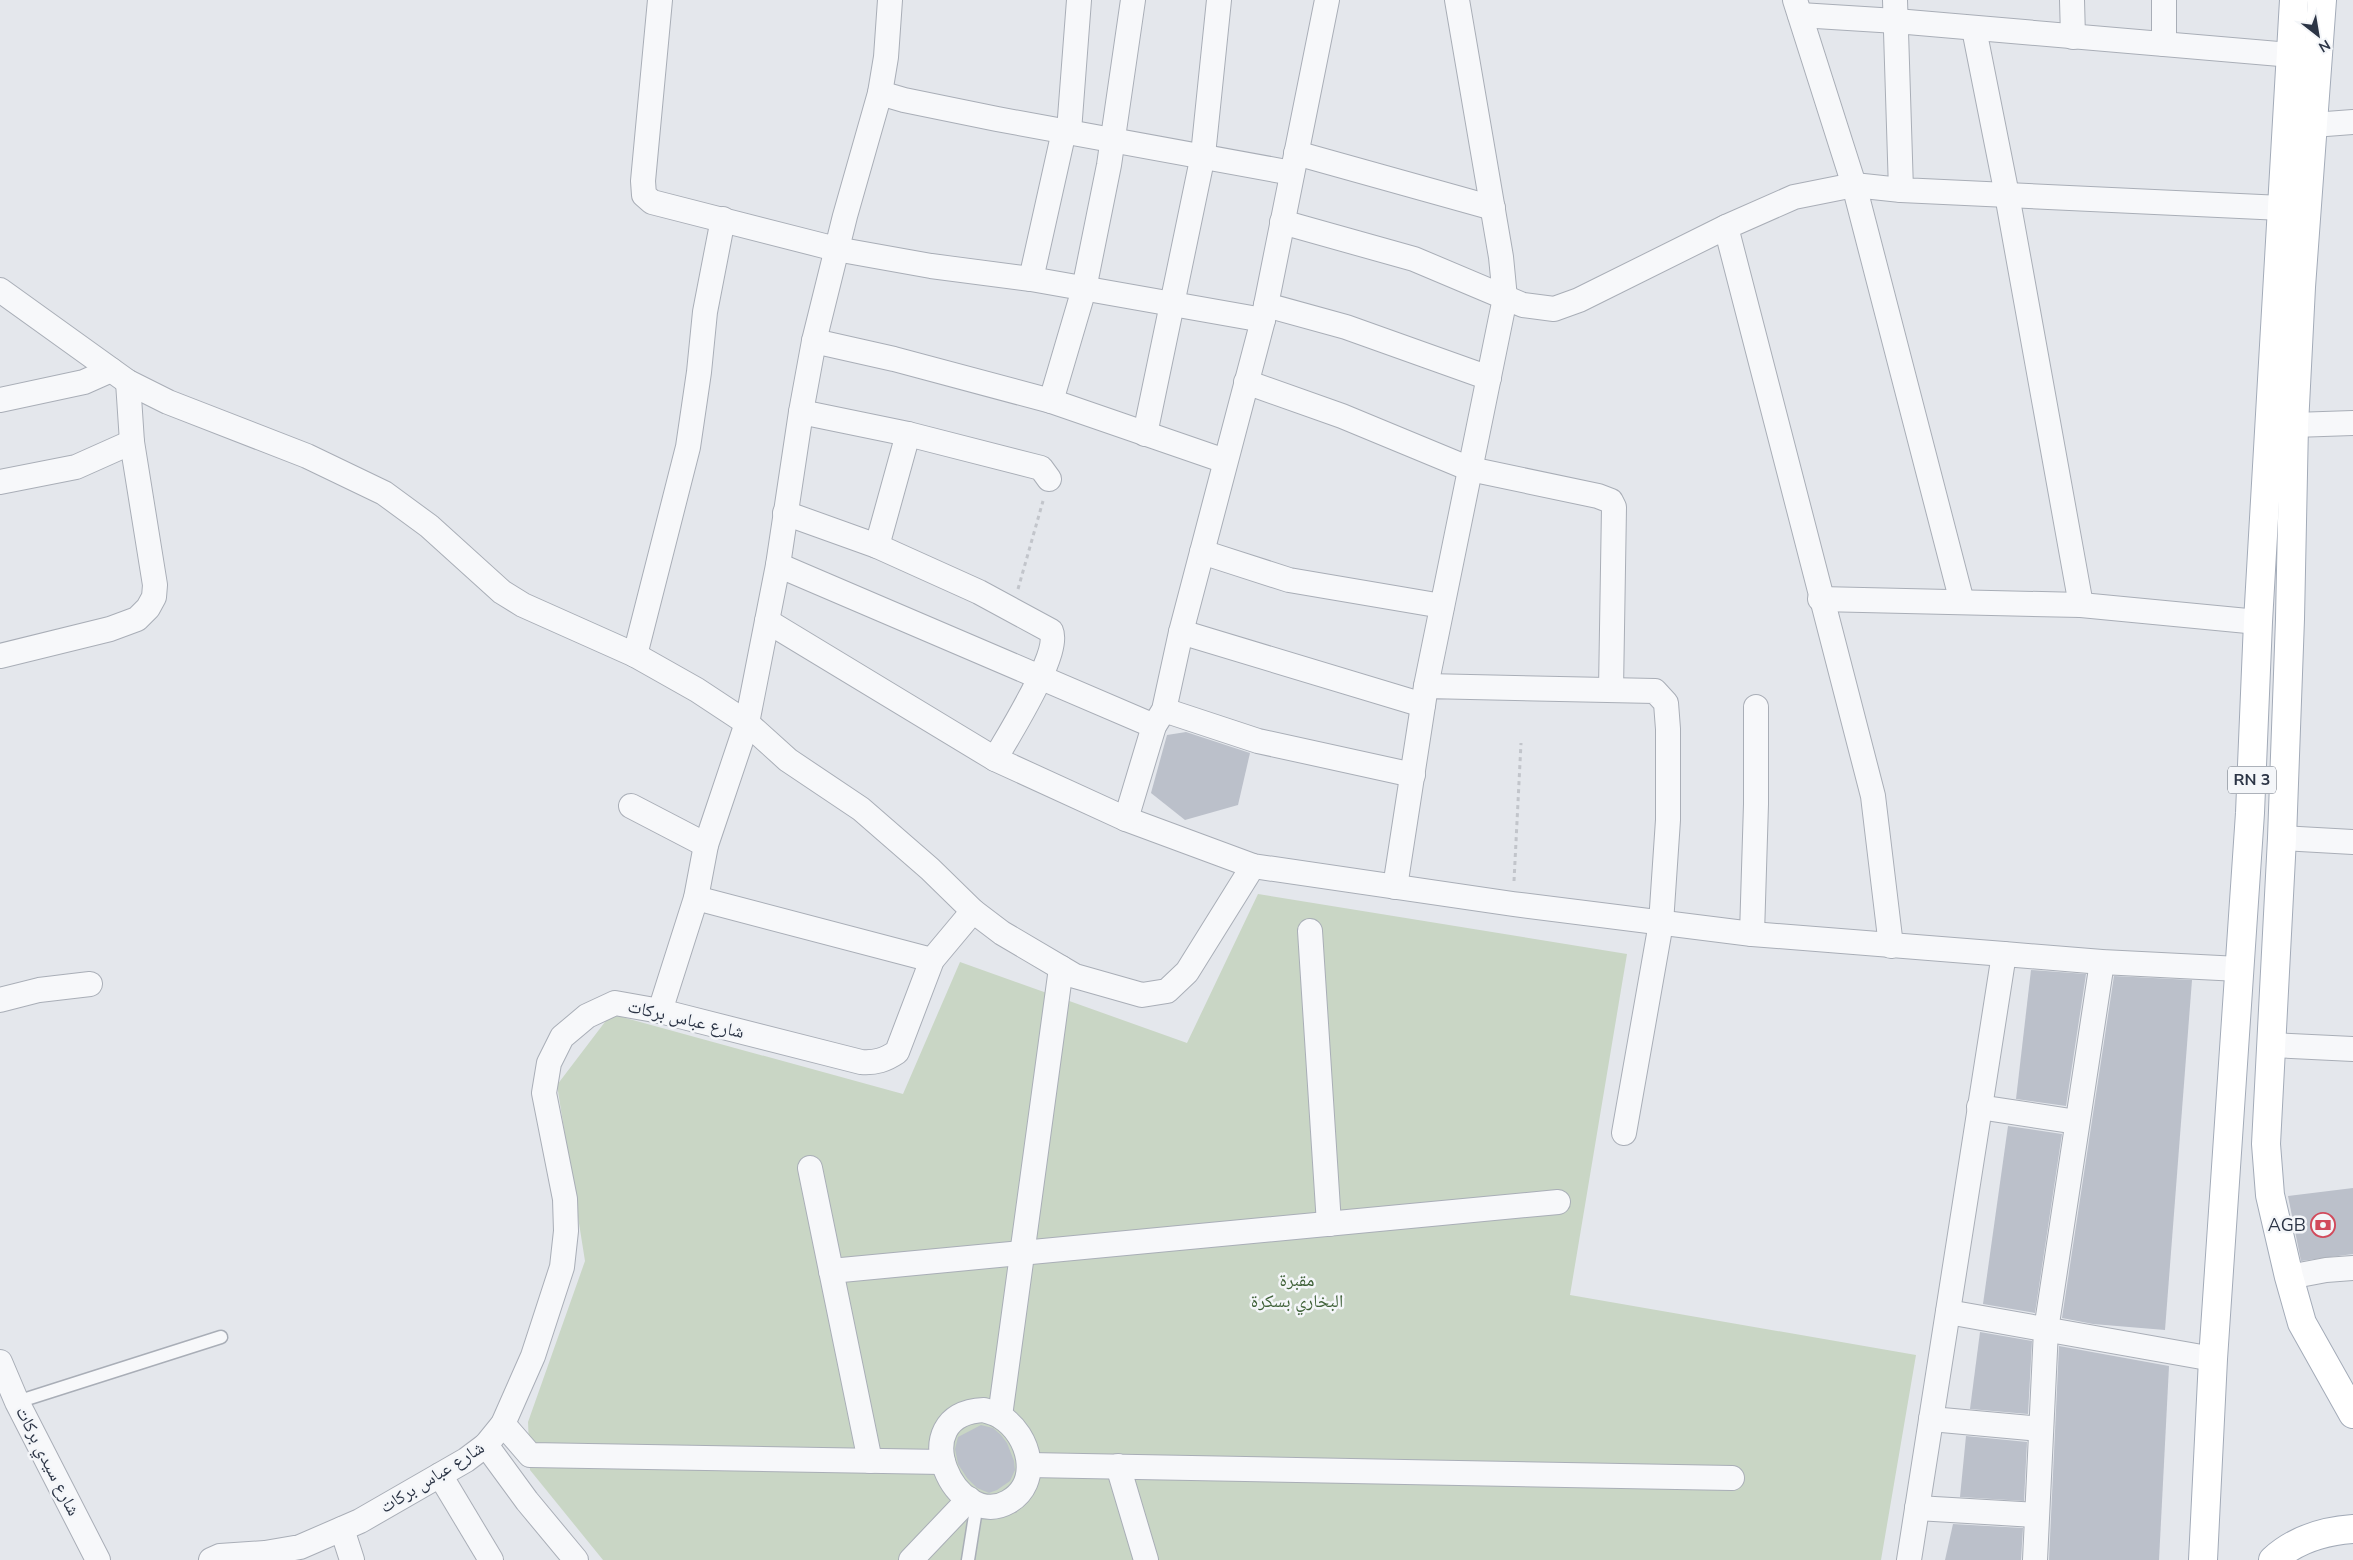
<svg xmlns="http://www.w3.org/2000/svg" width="2353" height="1560" viewBox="0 0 2353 1560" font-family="'Nunito Sans','Noto Naskh Arabic',sans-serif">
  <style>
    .green { fill: #c9d6c5 }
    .building { fill: #bbc0ca }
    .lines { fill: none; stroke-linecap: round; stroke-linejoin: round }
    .lane-casing { stroke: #a9aeb7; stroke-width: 15 }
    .street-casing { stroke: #a9aeb7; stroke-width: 26 }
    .primary-casing { stroke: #a3abb8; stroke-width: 30 }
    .path { stroke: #c2c5cb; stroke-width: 3; stroke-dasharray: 4 4; stroke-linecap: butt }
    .lane { stroke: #f7f8fa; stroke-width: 12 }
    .street { stroke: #f7f8fa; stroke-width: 24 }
    .primary { stroke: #fff; stroke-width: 28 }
    .labels { text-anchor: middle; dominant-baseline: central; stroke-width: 5; stroke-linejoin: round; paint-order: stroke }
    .shield { fill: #f4f6f9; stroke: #676e7b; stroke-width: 1 }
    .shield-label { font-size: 16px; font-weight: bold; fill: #2b3445 }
    .street-label { font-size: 18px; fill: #2b3445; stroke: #f4f6f9 }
    .poi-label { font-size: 18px; fill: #2b3445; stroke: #f4f6f9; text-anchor: end }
    .park-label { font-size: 18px; fill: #3f6138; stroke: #f4f6f9 }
  </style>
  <rect width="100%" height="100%" fill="#e4e7ec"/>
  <!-- green -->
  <path class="green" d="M1258 894 1627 954 1570 1295 1916 1355 1881 1560H603L530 1470 528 1422 585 1261 557 1085 611 1014 903 1094 960 962 1187 1043Z"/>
  <!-- building -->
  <g class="building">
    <path d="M1186 732 1250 753 1238 805 1185 820 1151 793 1167 735Z"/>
    <path d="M2031 970 2086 974 2066 1106 2016 1099Z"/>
    <path d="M2114 976 2192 980 2165 1330 2093 1324 2062 1318Z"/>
    <path d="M2008 1126 2062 1134 2035 1313 1983 1304Z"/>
    <path d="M2353 1188V1254L2301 1261 2288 1196Z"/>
    <path d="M1980 1332 2032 1341 2028 1414 1970 1409Z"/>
    <path d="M2059 1346 2169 1366 2159 1560H2049Z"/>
    <path d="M981 1425 993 1428 1001 1435 1007 1443 1014 1461 1015 1470 1010 1481 997 1490 989 1493 977 1488 967 1478 958 1464 955 1449 958 1437Z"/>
    <path d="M1966 1436 2027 1442 2024 1501 1960 1497Z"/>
    <path d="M1953 1524 2023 1528 2021 1560H1945Z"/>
  </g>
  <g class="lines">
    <defs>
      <g id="lane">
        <path d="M17 1402 221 1337"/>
        <path d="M968 1560 977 1503"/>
      </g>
      <g id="street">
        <path d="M660 0 643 181 644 195 652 202 836 249 931 266 1031 279 1263 320"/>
        <path d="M1795 0 1854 185 1962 602"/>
        <path d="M1895 0 1901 190 2282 208"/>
        <path d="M2072 0 2073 37"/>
        <path d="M1800 15 1896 21 2291 55"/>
        <path d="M1974 29 2007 195 2081 605"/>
        <path d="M2164 44V0"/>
        <path d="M880 93 904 100 997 119 1292 173"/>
        <path d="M2313 125 2353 122"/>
        <path d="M1069 131 1079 0"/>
        <path d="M1296 153 1493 208"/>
        <path d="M1282 222 1414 259 1523 305 1554 309 1579 300 1726 227"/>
        <path d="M1031 279 1064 131"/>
        <path d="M0 290 128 382 168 402 307 456 384 493 429 526 502 592 523 605 635 655 697 690 747 723 788 760 861 809 930 869 973 911"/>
        <path d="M1266 305 1346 327 1489 378"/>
        <path d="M814 341 894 359 1051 401 1225 461"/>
        <path d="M1246 382 1342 416 1470 469 1598 496 1611 501 1614 507 1611 690"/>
        <path d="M0 400 84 382 111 370"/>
        <path d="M1051 401 1084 289 1109 165 1133 0"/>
        <path d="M801 412 908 434 877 546"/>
        <path d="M2294 425 2353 423"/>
        <path d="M908 434 1041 468 1049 479"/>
        <path d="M1145 434 1203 155 1219 0"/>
        <path d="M0 482 76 467 132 442"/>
        <path d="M785 513 877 546 979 592 1051 631C1061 653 1008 736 995 759"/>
        <path d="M1202 552 1289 580 1442 606"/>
        <path d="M778 565 1154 726"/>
        <path d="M1820 599 2081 605 2258 622"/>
        <path d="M767 621 995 759 1126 819 1253 866 1513 904 1752 934 2004 954 1909 1560"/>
        <path d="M1181 632 1423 705"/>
        <path d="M635 655 688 447 699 372 705 312 723 219"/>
        <path d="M0 656 110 629 137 619 148 608 154 597 155 585 132 442 128 382"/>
        <path d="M1426 686 1505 298 1501 257 1457 0"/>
        <path d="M1164 710 1258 741 1413 775"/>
        <path d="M631 806 706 845"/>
        <path d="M1126 819 1154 726 1164 710 1181 632 1263 320 1327 0"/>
        <path d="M2282 838 2353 842"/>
        <path d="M1395 887 1426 686 1655 691 1666 703 1668 729V820L1661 923 1624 1133"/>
        <path d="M696 898 932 960"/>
        <path d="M1310 931 1329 1224"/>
        <path d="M1752 934 1756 804V707"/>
        <path d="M1891 946 1873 796 1726 227 1794 197 1854 185 1901 190"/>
        <path d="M2004 954 2102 962 2239 969"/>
        <path d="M0 1000 39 990 90 984"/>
        <path d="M660 1011 696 898 706 845 747 723 778 565 801 412 814 341 845 216 880 93 886 57 890 0"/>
        <path d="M2271 1045 2353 1049"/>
        <path d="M1979 1107 2077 1122"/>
        <path d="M810 1168 870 1461"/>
        <path d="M831 1271 1558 1202"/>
        <path d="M2289 1277 2326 1270 2353 1268"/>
        <path d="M1948 1312 2213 1359"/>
        <path d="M0 1362 17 1402 98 1560"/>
        <path d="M984 1410C989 1412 996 1413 1001 1417 1030 1435 1042 1483 1008 1502 956 1532 901 1414 984 1410Z"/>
        <path d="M1000 1416 1061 968"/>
        <path d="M1931 1419 2041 1429"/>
        <path d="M503 1424 530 1455 943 1462"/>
        <path d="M486 1445 527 1501 576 1560"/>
        <path d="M1029 1465 1732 1478"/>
        <path d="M1118 1466 1146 1560"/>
        <path d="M440 1475 491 1560"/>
        <path d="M1917 1508 2036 1515"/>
        <path d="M342 1529 352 1560"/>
        <path d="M211 1560 220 1556 265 1553 300 1547 360 1521 466 1460 486 1445 503 1424 533 1356 562 1267 566 1231 565 1199 544 1093 549 1063 562 1037 587 1016 615 1003 660 1011 861 1062C876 1063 885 1060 897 1052L932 960 973 911 1002 933 1075 976 1142 995 1167 991 1187 972 1253 866"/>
        <path d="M911 1560 969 1499"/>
        <path d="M2035 1560 2046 1330 2102 962"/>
      </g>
      <g id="primary">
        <path d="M2322 0 2301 287 2294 425 2290 619 2282 838 2266 1144 2270 1195 2289 1277 2302 1323 2353 1414"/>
        <path d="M2203 1560 2213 1359 2250 813 2258 622 2294 0"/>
        <path d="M2273 1560C2295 1540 2324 1531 2353 1529"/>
      </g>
    </defs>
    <!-- lane casing -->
    <use href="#lane" class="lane-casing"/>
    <!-- street casing -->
    <use href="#street" class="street-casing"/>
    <!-- primary casing -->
    <use href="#primary" class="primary-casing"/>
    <!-- path -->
    <g class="path">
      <path d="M1018 589 1043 501"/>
      <path d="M1514 881 1521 743"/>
    </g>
    <!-- lane -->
    <use href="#lane" class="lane"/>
    <!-- street -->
    <use href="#street" class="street"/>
    <!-- primary -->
    <use href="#primary" class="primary"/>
  </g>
  <!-- icons -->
  <defs>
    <symbol id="bank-ring" viewBox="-11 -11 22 22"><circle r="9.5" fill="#f4f6f9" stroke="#d1495b" stroke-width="1.5"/><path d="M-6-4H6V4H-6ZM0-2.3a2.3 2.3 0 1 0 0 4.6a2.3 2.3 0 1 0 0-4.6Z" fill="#d1495b"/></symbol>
  </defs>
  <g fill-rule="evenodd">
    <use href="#bank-ring" x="2309" y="1211" width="28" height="28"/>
  </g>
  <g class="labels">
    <!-- shield labels -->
    <rect class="shield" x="2228" y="766.5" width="48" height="27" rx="4"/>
    <g class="shield-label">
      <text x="2252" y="780">RN 3</text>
    </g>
    <!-- street labels -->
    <g class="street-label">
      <text transform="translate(686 1019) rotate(13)">شارع عباس بركات</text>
      <text transform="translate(48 1461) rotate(63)">شارع سيدي بركات</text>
      <text transform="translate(432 1477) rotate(-32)">شارع عباس بركات</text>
    </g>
    <!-- poi labels -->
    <g class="poi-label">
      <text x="2306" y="1225">AGB</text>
    </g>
    <!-- park labels -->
    <g class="park-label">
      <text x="1297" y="1280">مقبرة<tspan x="1297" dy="21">البخاري بسكرة</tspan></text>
    </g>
  </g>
  <!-- north arrow -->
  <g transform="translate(2318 35) rotate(149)" stroke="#f4f6f9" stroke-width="4" paint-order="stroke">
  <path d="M0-4L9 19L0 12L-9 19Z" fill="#2b3445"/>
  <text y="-8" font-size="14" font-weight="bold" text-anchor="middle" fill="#2b3445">N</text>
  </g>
</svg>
